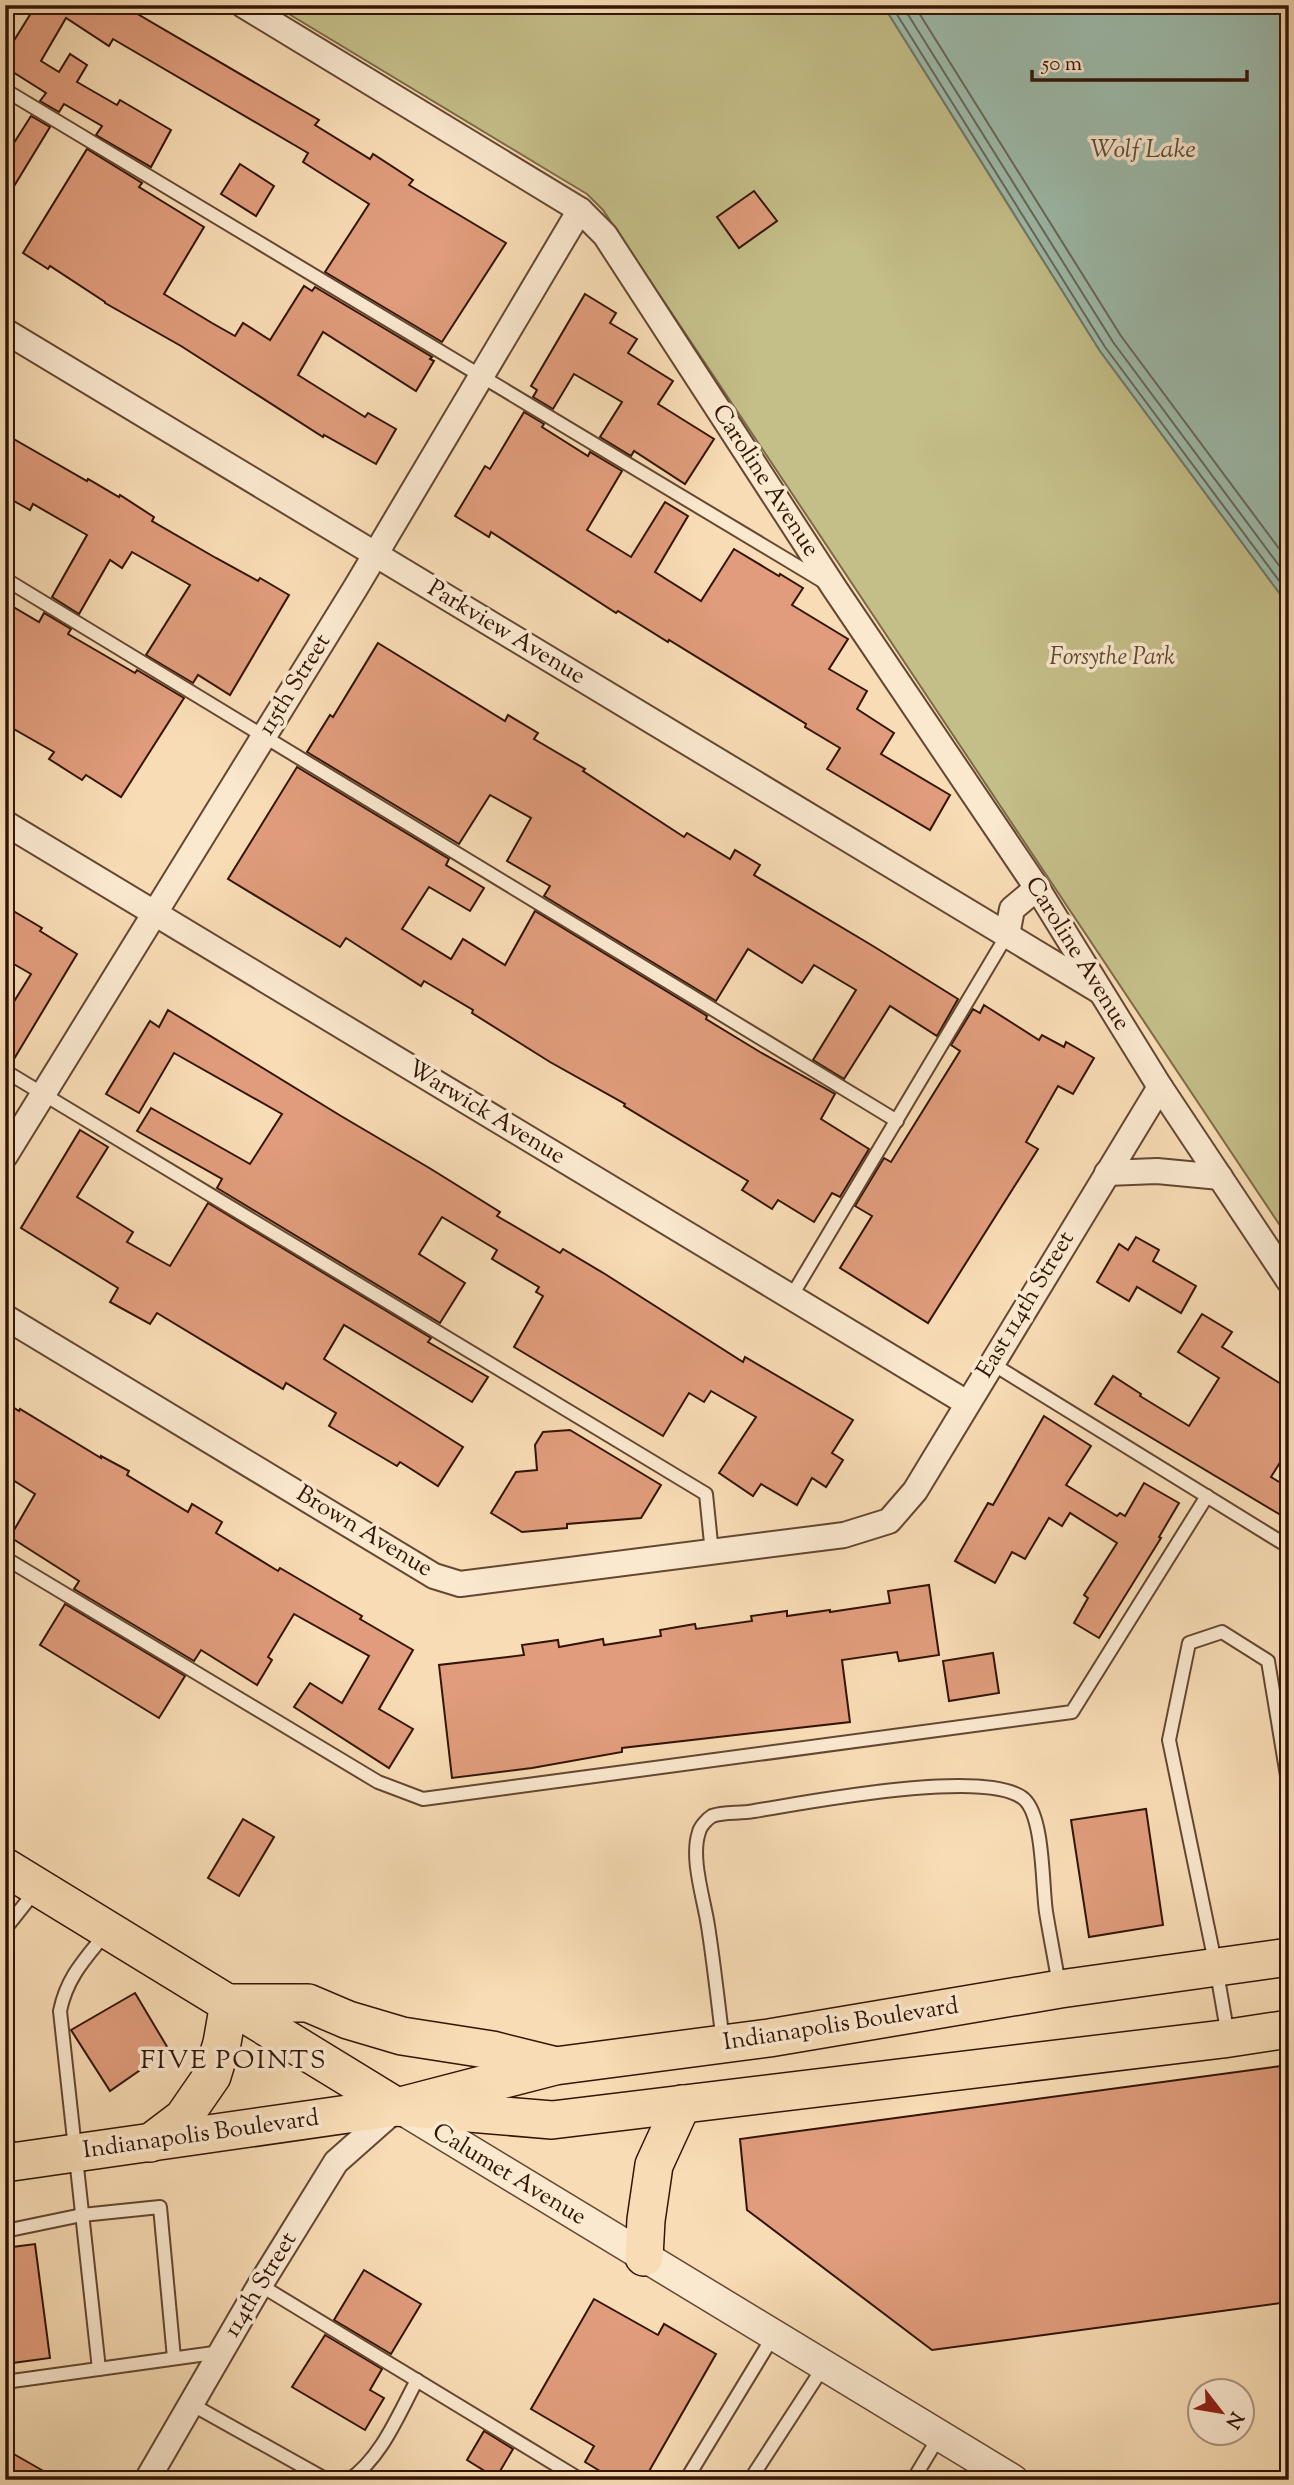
<svg xmlns="http://www.w3.org/2000/svg" width="1294" height="2485" viewBox="0 0 1294 2485" font-family="'Sorts Mill Goudy',serif">
  <style>
    .green { fill: #c4be88; stroke: #7c6a46; stroke-width: 2 }
    .water { fill: #9dbcad; stroke: #73796a; stroke-width: 2 }
    .lines { fill: none; stroke-linecap: round; stroke-linejoin: round }
    .shore { stroke: #686859; stroke-width: 2 }
    .building { fill: #e09c7c; stroke: #331505; stroke-width: 2 }
    .service-casing { stroke: #644731; stroke-width: 16 }
    .minor-casing { stroke: #644731; stroke-width: 28 }
    .tertiary-casing { stroke: #644731; stroke-width: 33 }
    .primary-casing { stroke: #331505; stroke-width: 40 }
    .service { stroke: #fae8cf; stroke-width: 12 }
    .minor { stroke: #fae8cf; stroke-width: 24 }
    .tertiary { stroke: #fae8cf; stroke-width: 30 }
    .primary { stroke: #f8dcb5; stroke-width: 37 }
    .labels { text-anchor: middle; dominant-baseline: central; stroke-width: 7; stroke-linejoin: round; paint-order: stroke }
    .street-label { font-size: 24px; fill: #331505; stroke: #fae8cf }
    .park-label { font-size: 24px; font-style: italic; fill: #5e482c; stroke: #fae8cf }
    .water-label { font-size: 26px; font-style: italic; fill: #584f40; stroke: #fae8cf }
    .neighbourhood-label { font-size: 26px; letter-spacing: 2px; fill: #331505; stroke: #fae8cf }
  </style>
  <rect width="100%" height="100%" fill="#f8dcb5"/>
  <filter id="stains"><feTurbulence type="fractalNoise" baseFrequency=".00286" numOctaves="4"/><feColorMatrix values="0 0 0 0 .2 0 0 0 0 .09 0 0 0 0 .02 0 0 0 .5 -.17"/></filter>
  <radialGradient id="worn" r=".72"><stop offset=".6" stop-color="#630" stop-opacity="0"/><stop offset="1" stop-color="#630" stop-opacity=".3"/></radialGradient>
  <!-- green -->
  <path class="green" d="M274 5H883L1100 351 1289 606V1239L603 210 587 194 562 179Z"/>
  <!-- water -->
  <path class="water" d="M883 5H1289V606L1100 351Z"/>
  <g class="lines">
    <!-- shore -->
    <g class="shore">
      <path d="M891 5 1105 347 1289 594"/>
      <path d="M902 5 1113 342 1289 579"/>
      <path d="M914 5 1121 336 1289 562"/>
    </g>
  </g>
  <!-- building -->
  <g class="building">
    <path d="M36 5H122L319 120 315 125 370 159 373 154 413 180 409 185 506 243 442 342 325 272 369 204 303 162 308 153 113 39 109 46 66 18 41 61 59 72 70 54 87 65 77 82 117 105 120 100 171 130 151 167 96 135 102 126 64 104 59 112 40 101 46 93 5 67V55Z"/>
    <path d="M31 116 50 127 5 201V157Z"/>
    <path d="M87 149 142 183 139 187 204 227 164 294 212 323 235 336 243 323 270 340 304 286 312 291 315 287 432 357 430 359 434 361 416 391 323 332 298 375 365 417 368 413 396 429 376 464 324 435 323 437 181 346 105 303V302L50 266 48 269 23 253Z"/>
    <path d="M240 164 274 186 256 216 221 194Z"/>
    <path d="M754 191 777 221 739 248 717 217Z"/>
    <path d="M585 294 616 313 610 323 637 339 628 353 673 381 658 404 714 439 685 484 634 451 631 456 600 437 622 402 574 374 553 409 533 397 537 390 531 386Z"/>
    <path d="M524 412 544 424 542 427 588 456 590 452 622 471 587 530 631 557 665 502 688 516 655 572 701 601 734 549 779 576 780 574 803 588 792 605 848 639 829 669 867 691 857 709 894 733 881 754 950 795 930 830 827 769 840 748 805 727 806 724 669 640 668 642 618 611 616 613 491 532 489 537 455 516 485 466 490 469Z"/>
    <path d="M5 434 87 481 88 479 119 497 120 495 154 517 152 521 216 558 258 581 260 578 289 595 230 695 198 675 193 683 146 655 190 585 132 552 122 568 110 560 79 614 52 597 87 535 33 504 30 510 5 496Z"/>
    <path d="M5 602 39 622 44 613 71 629 68 634 135 673 137 670 184 698 121 797 86 775 82 780 49 759 54 752 5 724Z"/>
    <path d="M378 643 505 721 508 715 538 733 534 739 585 769 583 771 684 837 687 833 730 859 735 850 760 865 754 875 873 946 958 999 937 1036 890 1006 844 1079 813 1060 856 990 814 965 802 983 748 949 716 1001 544 896 550 886 507 861 531 818 490 795 459 844 307 752 330 715 333 717Z"/>
    <path d="M297 767 449 859 446 865 484 888 470 911 429 887 402 929 451 959 463 939 505 965 535 911 707 1016 706 1019 760 1052 835 1094 821 1119 869 1149 840 1197 832 1193 814 1222 778 1200 772 1209 742 1190 748 1181 624 1106 625 1104 550 1062 472 1013 473 1010 424 981 421 986 346 938 340 947 228 879Z"/>
    <path d="M5 906 42 928 40 931 77 954 11 1064 5 1062V1016L31 974 5 959Z"/>
    <path d="M984 1005 1039 1040 1042 1035 1064 1047 1066 1042 1094 1058 1073 1094 1058 1086 1026 1142 1038 1149 928 1323 840 1268 872 1216 855 1206 884 1158 891 1162 960 1051 951 1045 973 1009 980 1013Z"/>
    <path d="M168 1010 341 1116 431 1169 500 1212 497 1216 560 1253 563 1249 605 1274 743 1362 745 1357 853 1420 832 1453 843 1460 826 1487 812 1478 797 1505 761 1484 753 1496 719 1473 756 1417 711 1391 704 1402 689 1393 663 1436 514 1347 543 1296 536 1292 539 1287 492 1259 497 1250 442 1217 419 1254 465 1283 440 1323 217 1188 222 1179 137 1131 151 1108 250 1164 282 1114 174 1053 139 1113 106 1094 150 1021 159 1027Z"/>
    <path d="M80 1130 108 1147 77 1197 133 1232 127 1242 170 1266 208 1203 431 1338 428 1342 488 1377 472 1402 344 1325 324 1359 463 1447 438 1486 400 1462 397 1466 329 1426 336 1413 286 1383 283 1389 157 1313 150 1324 110 1302 118 1288 21 1228Z"/>
    <path d="M1136 1237 1159 1250 1153 1261 1196 1286 1181 1313 1137 1287 1129 1301 1097 1282 1119 1244 1128 1250Z"/>
    <path d="M1202 1314 1232 1332 1222 1347 1289 1389V1448L1271 1477 1289 1488V1520L1095 1404 1113 1376 1141 1394 1140 1396 1189 1426 1219 1378 1178 1352Z"/>
    <path d="M5 1402 19 1411 20 1409 101 1458V1456L129 1471 127 1475 188 1512 192 1504 222 1522 216 1533 278 1571 280 1568 362 1616 360 1619 413 1650 379 1709 413 1729 389 1768 294 1707 310 1683 342 1703 369 1656 294 1614 268 1657 272 1660 257 1685 201 1650 194 1661 74 1589 79 1581 10 1537 35 1494 5 1475Z"/>
    <path d="M1044 1416 1091 1446 1066 1485 1117 1516 1120 1513 1125 1516 1144 1483 1179 1503 1159 1537 1161 1538 1099 1638 1074 1623 1088 1598 1084 1595 1117 1543 1070 1513 1062 1526 1049 1518 1025 1559 1012 1552 995 1583 955 1561 988 1503 993 1505Z"/>
    <path d="M570 1430 661 1485 641 1518 567 1524V1528L522 1532 491 1513 516 1472 537 1470 535 1445 543 1432Z"/>
    <path d="M929 1585 939 1655 899 1661 897 1652 842 1660 850 1722 622 1748V1752L532 1768 452 1778 439 1665 524 1655 522 1645 558 1640 559 1647 603 1639 604 1645 661 1636 660 1630 695 1624 696 1629 752 1621 751 1616 787 1611V1616L830 1610V1612L890 1603 888 1591Z"/>
    <path d="M65 1604 185 1676 159 1718 40 1645Z"/>
    <path d="M993 1653 999 1693 949 1701 943 1661Z"/>
    <path d="M1146 1809 1163 1925 1089 1937 1071 1820Z"/>
    <path d="M243 1819 274 1837 239 1896 208 1878Z"/>
    <path d="M135 1993 169 2050 110 2091 71 2030Z"/>
    <path d="M1289 2065V2302L932 2350 747 2210 740 2139Z"/>
    <path d="M35 2244 50 2358 5 2364V2248Z"/>
    <path d="M364 2270 421 2304 391 2354 334 2320Z"/>
    <path d="M594 2299 658 2335 664 2324 716 2354 644 2480H615L585 2462 594 2446 531 2409Z"/>
    <path d="M325 2335 382 2369 370 2390 384 2398 365 2430 292 2387Z"/>
    <path d="M484 2431 513 2449 496 2478 467 2460Z"/>
    <path d="M5 2449 59 2480H5Z"/>
  </g>
  <g class="lines">
    <defs>
      <g id="service">
        <path d="M5 90 824 582"/>
        <path d="M5 579 897 1121"/>
        <path d="M5 1071 706 1494 712 1553"/>
        <path d="M791 1297 1007 935"/>
        <path d="M991 1363 1289 1547"/>
        <path d="M5 1558 378 1782 423 1799 1072 1712 1207 1496"/>
        <path d="M5 1929 36 1890"/>
        <path d="M1228 2036 1216 1967 1169 1740 1189 1643 1222 1632 1268 1661 1289 1788"/>
        <path d="M723 2042C718 2003 714 1964 708 1926 704 1899 690 1858 699 1832 700 1827 707 1819 712 1816 724 1811 740 1814 754 1811 804 1803 987 1767 1024 1799 1044 1817 1042 1885 1046 1912 1050 1936 1055 1961 1059 1985"/>
        <path d="M5 2127 10 2158"/>
        <path d="M5 2231 82 2215 160 2207 174 2358"/>
        <path d="M260 2285 581 2480"/>
        <path d="M99 2369 60 2011C67 1977 85 1959 106 1933"/>
        <path d="M5 2382 221 2352"/>
        <path d="M191 2404 327 2480"/>
        <path d="M349 2480C382 2457 398 2415 417 2380"/>
        <path d="M686 2480 774 2335"/>
        <path d="M750 2480 824 2366"/>
        <path d="M913 2480 940 2435"/>
      </g>
      <g id="minor">
        <path d="M243 5 580 210 605 235 835 589 1037 888 1160 1087 1289 1281"/>
        <path d="M5 331 1098 990"/>
        <path d="M5 823 967 1403"/>
        <path d="M1007 935 1012 909 1037 888"/>
        <path d="M5 1156 356 587 580 210"/>
        <path d="M1107 1173 1157 1171 1220 1177"/>
        <path d="M5 1317 434 1576 460 1584 844 1535 889 1521 915 1491 1160 1087"/>
        <path d="M147 2480 260 2285 336 2162 397 2108"/>
      </g>
      <path id="tertiary" d="M398 2107 1013 2480"/>
      <g id="primary">
        <path d="M5 1867 397 2107 552 2120 1223 2039 1289 2029"/>
        <path d="M230 2003H308L348 2020 402 2036 492 2050 552 2065"/>
        <path d="M150 2143 183 2118 212 2076 222 2043 229 2003"/>
        <path d="M5 2163 397 2107 555 2066 769 2038 1060 1989 1289 1957"/>
        <path d="M644 2257 646 2220 654 2165 682 2104"/>
      </g>
    </defs>
    <!-- service casing -->
    <use href="#service" class="service-casing"/>
    <!-- minor casing -->
    <use href="#minor" class="minor-casing"/>
    <!-- tertiary casing -->
    <use href="#tertiary" class="tertiary-casing"/>
    <!-- primary casing -->
    <use href="#primary" class="primary-casing"/>
    <!-- service -->
    <use href="#service" class="service"/>
    <!-- minor -->
    <use href="#minor" class="minor"/>
    <!-- tertiary -->
    <use href="#tertiary" class="tertiary"/>
    <!-- primary -->
    <use href="#primary" class="primary"/>
  </g>
  <g class="labels">
    <!-- street labels -->
    <g class="street-label">
      <text transform="translate(765 481) rotate(57)">Caroline Avenue</text>
      <text transform="translate(506 633) rotate(31)">Parkview Avenue</text>
      <text transform="translate(295 685) rotate(-58)">115th Street</text>
      <text transform="translate(1077 954) rotate(58)">Caroline Avenue</text>
      <text transform="translate(486 1113) rotate(31)">Warwick Avenue</text>
      <text transform="translate(1026 1305) rotate(-59)">East 114th Street</text>
      <text transform="translate(364 1532) rotate(31)">Brown Avenue</text>
      <text transform="translate(841 2025) rotate(-9)">Indianapolis Boulevard</text>
      <text transform="translate(201 2135) rotate(-8)">Indianapolis Boulevard</text>
      <text transform="translate(509 2175) rotate(31)">Calumet Avenue</text>
      <text transform="translate(261 2285) rotate(-59)">114th Street</text>
    </g>
    <!-- park labels -->
    <g class="park-label">
      <text x="1112" y="658">Forsythe Park</text>
    </g>
    <!-- water labels -->
    <g class="water-label">
      <text x="1143" y="150">Wolf Lake</text>
    </g>
    <!-- neighbourhood labels -->
    <g class="neighbourhood-label">
      <text x="234" y="2061">FIVE POINTS</text>
    </g>
  </g>
  <!-- margin -->
  <rect width="1294" height="2485" fill="none" stroke="#f8dcb5" stroke-width="28"/>
  <rect x="7" y="7" width="1280" height="2471" fill="none" stroke="#331505" stroke-width="3.5"/>
  <rect x="14" y="14" width="1266" height="2457" fill="none" stroke="#331505" stroke-width="2"/>
  <!-- north arrow -->
  <g transform="translate(1221 2412) rotate(121)"><circle r="33" fill="#fae8cf" stroke="#aa947e" stroke-width="2"/>
  <path d="M0-5L12 26L0 18L-12 26Z" fill="#8f2418"/>
  <text y="-10" font-size="19" font-weight="bold" text-anchor="middle" fill="#331505">N</text>
  </g>
  <!-- scale -->
  <path d="M1032 70v10h215v-10" fill="none" stroke="#331505" stroke-width="3.5"/>
  <text x="1042" y="70" font-size="21" fill="#331505" stroke="#fae8cf" stroke-width="5" paint-order="stroke">50 m</text>
  <rect width="100%" height="100%" filter="url(#stains)"/>
  <rect width="100%" height="100%" fill="url(#worn)"/>
</svg>
